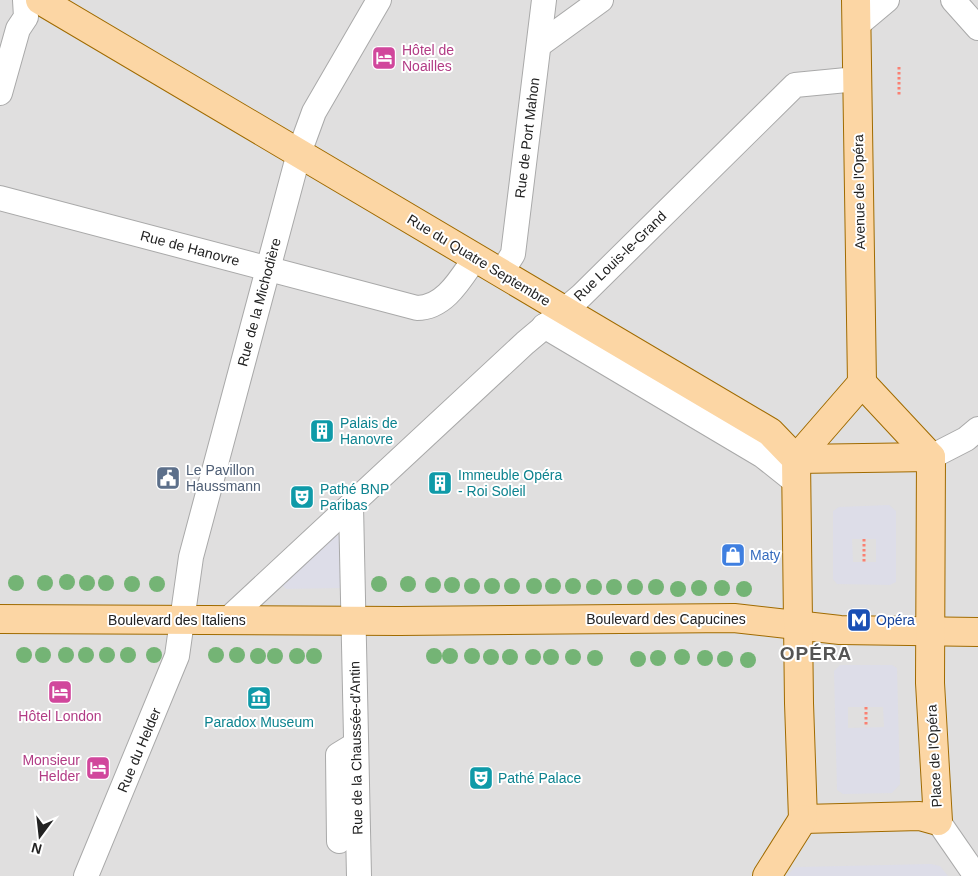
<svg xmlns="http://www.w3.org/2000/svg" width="978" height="876" viewBox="0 0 978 876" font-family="Helvetica,sans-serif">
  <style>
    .residential { fill: #e0dfdf }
    .plaza { fill: #dddde8; fill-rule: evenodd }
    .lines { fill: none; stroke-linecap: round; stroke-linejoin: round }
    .minor-casing { stroke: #a9a9a9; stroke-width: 26 }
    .major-casing { stroke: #a06b00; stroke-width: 30 }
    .path { stroke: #fa8072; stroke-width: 3; stroke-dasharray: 2.5 2.5; stroke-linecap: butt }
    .minor { stroke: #fff; stroke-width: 24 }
    .major { stroke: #fcd6a4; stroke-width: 28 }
    .tree { fill: #74b475 }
    .labels { text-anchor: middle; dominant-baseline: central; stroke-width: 4; stroke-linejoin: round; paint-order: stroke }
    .hotel-label { font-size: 14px; fill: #b23c85; stroke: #fff; text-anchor: start }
    .street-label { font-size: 14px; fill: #222; stroke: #fff }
    .culture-label { font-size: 14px; fill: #0d838f; stroke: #fff; text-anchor: start }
    .service-label { font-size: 14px; fill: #4e5e75; stroke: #fff; text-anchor: start }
    .shop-label { font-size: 14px; fill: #366cbe; stroke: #fff; text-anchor: start }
    .transit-label { font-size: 14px; fill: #164399; stroke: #fff; text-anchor: start }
    .district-label { font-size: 19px; font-weight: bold; letter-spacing: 1px; fill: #555; stroke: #fff }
  </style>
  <rect width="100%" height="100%" fill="#f2efe9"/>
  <!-- residential -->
  <rect class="residential" x="0" y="0" width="978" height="876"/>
  <!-- plaza -->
  <g class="plaza">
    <path d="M889 505 896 511V582L890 585 837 584 833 579V511L839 507ZM852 539H876V562H853Z"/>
    <path d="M335 534 342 537 341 588 286 589 283 586 281 583Z"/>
    <path d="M840 665H892L897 668 900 784 892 793 843 794 837 790 834 671ZM848 707H883L884 727 848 728Z"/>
    <path d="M931 864 940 866 948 876H787L794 868 798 867Z"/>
  </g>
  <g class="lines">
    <defs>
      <g id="minor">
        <path d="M953 0 978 28"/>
        <path d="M856 26 887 0"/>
        <path d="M539 45 601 0"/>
        <path d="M0 93 18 29 26 17 25 0"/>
        <path d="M0 198 417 308C445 308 461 278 475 258"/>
        <path d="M501 273 513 254 544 0"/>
        <path d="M544 326 763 456 797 483"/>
        <path d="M931 457 966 439 978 429"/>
        <path d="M351 506 359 876"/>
        <path d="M227 620 525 343 581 296 795 85 857 79"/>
        <path d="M938 821 976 876"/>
        <path d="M339 841 338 755 356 744"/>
        <path d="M86 876 177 656 191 557 299 153 314 112 379 0"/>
      </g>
      <g id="major">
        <path d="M40 0 770 432 796 459 931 457"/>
        <path d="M856 0 862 383"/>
        <path d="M0 619 399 621 734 618 840 630 978 632"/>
        <path d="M803 819 920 816 938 821 930 683 931 457 862 383"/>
        <path d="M803 819 799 703 796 459 862 383"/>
        <path d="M767 876 803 819"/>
      </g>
    </defs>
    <!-- minor casing -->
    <use href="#minor" class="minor-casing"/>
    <!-- major casing -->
    <use href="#major" class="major-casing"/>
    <!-- path -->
    <g class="path">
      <path d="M899 67V96"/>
      <path d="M864 539V562"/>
      <path d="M866 707V727"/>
    </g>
    <!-- minor -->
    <use href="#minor" class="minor"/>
    <!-- major -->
    <use href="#major" class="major"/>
  </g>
  <!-- trees -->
  <g class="tree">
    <circle cx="67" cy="582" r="8"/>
    <circle cx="16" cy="583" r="8"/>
    <circle cx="45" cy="583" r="8"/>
    <circle cx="87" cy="583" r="8"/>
    <circle cx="106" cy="583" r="8"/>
    <circle cx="132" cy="584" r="8"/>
    <circle cx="157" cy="584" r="8"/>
    <circle cx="379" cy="584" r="8"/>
    <circle cx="408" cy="584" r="8"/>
    <circle cx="433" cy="585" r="8"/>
    <circle cx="452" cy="585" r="8"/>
    <circle cx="472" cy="586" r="8"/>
    <circle cx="492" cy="586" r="8"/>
    <circle cx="512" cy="586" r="8"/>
    <circle cx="534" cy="586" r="8"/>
    <circle cx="553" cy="586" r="8"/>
    <circle cx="573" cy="586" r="8"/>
    <circle cx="594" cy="587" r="8"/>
    <circle cx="614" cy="587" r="8"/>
    <circle cx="635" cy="587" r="8"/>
    <circle cx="656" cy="587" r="8"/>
    <circle cx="699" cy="588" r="8"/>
    <circle cx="722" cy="588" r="8"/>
    <circle cx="678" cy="589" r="8"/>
    <circle cx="744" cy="589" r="8"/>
    <circle cx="24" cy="655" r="8"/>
    <circle cx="43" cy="655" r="8"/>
    <circle cx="66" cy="655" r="8"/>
    <circle cx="86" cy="655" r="8"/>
    <circle cx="107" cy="655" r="8"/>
    <circle cx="128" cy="655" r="8"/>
    <circle cx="154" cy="655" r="8"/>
    <circle cx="216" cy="655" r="8"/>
    <circle cx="237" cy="655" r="8"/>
    <circle cx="258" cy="656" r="8"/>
    <circle cx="275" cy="656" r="8"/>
    <circle cx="297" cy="656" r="8"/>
    <circle cx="314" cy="656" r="8"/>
    <circle cx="434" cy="656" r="8"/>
    <circle cx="450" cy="656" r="8"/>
    <circle cx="472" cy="656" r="8"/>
    <circle cx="491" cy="657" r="8"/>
    <circle cx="510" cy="657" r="8"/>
    <circle cx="533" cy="657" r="8"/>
    <circle cx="551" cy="657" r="8"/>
    <circle cx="573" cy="657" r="8"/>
    <circle cx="682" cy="657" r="8"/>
    <circle cx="595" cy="658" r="8"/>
    <circle cx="658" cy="658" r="8"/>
    <circle cx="705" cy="658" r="8"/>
    <circle cx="638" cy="659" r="8"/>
    <circle cx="725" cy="659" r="8"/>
    <circle cx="748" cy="660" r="8"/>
  </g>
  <!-- icons -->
  <defs>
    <symbol id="hotel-square" viewBox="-11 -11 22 22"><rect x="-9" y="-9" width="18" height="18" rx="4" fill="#d1479c" stroke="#fff"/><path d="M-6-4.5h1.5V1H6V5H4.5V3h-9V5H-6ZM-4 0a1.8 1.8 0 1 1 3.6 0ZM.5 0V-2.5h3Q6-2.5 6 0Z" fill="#fff"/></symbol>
    <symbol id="building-square" viewBox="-11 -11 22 22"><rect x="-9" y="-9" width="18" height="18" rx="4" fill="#0f9aa8" stroke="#fff"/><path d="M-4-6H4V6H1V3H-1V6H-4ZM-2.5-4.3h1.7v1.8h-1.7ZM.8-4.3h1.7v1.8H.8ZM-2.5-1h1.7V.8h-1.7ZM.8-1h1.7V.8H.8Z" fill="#fff"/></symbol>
    <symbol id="civic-square" viewBox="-11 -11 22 22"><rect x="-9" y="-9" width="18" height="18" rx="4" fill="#5c6f8a" stroke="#fff"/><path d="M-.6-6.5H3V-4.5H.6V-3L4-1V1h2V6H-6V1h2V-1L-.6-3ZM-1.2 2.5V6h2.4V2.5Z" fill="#fff"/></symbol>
    <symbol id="theatre-square" viewBox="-11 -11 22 22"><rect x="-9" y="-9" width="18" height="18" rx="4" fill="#0f9aa8" stroke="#fff"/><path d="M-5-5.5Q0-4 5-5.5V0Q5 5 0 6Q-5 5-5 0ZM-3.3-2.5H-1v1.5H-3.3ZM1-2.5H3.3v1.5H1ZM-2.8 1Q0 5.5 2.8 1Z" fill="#fff"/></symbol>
    <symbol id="shop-square" viewBox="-11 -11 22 22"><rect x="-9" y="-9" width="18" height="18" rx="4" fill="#3f7fe0" stroke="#fff"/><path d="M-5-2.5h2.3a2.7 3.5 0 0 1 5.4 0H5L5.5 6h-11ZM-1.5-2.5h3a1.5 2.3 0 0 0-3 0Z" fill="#fff"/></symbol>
    <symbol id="metro-square" viewBox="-11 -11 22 22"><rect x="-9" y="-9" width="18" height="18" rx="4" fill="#1a4fb4" stroke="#fff"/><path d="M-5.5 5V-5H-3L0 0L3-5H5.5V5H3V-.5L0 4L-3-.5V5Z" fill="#fff"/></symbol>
    <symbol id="museum-square" viewBox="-11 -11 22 22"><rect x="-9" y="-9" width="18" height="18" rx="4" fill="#0f9aa8" stroke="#fff"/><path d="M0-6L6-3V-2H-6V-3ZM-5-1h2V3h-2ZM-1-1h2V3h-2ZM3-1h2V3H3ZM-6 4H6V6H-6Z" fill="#fff"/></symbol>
  </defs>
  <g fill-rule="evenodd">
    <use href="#hotel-square" x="370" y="44" width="28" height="28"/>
    <use href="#building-square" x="308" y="417" width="28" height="28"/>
    <use href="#civic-square" x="154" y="464" width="28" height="28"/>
    <use href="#building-square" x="426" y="469" width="28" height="28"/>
    <use href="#theatre-square" x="288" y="483" width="28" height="28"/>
    <use href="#shop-square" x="719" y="541" width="28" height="28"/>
    <use href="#metro-square" x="845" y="606" width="28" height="28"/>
    <use href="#hotel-square" x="46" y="678" width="28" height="28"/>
    <use href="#museum-square" x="245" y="684" width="28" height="28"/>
    <use href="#hotel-square" x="84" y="754" width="28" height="28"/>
    <use href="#theatre-square" x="467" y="764" width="28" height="28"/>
  </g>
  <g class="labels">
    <!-- hotel labels -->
    <g class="hotel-label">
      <text x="402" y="50">Hôtel de<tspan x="402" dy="16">Noailles</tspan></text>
      <text x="60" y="716" text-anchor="middle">Hôtel London</text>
      <text x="80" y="760" text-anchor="end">Monsieur<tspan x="80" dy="16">Helder</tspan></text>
    </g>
    <!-- street labels -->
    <g class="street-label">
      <text transform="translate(527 138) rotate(-83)">Rue de Port Mahon</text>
      <text transform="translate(859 192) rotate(-91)">Avenue de l'Opéra</text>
      <text transform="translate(190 248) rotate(15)">Rue de Hanovre</text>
      <text transform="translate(620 256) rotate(-44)">Rue Louis-le-Grand</text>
      <text transform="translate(479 260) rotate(31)">Rue du Quatre Septembre</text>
      <text transform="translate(259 302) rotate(-75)">Rue de la Michodière</text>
      <text x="666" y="619">Boulevard des Capucines</text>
      <text x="177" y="620">Boulevard des Italiens</text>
      <text transform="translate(356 748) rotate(-91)">Rue de la Chaussée-d'Antin</text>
      <text transform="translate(139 750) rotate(-67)">Rue du Helder</text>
      <text transform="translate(934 756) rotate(-93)">Place de l'Opéra</text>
    </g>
    <!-- culture labels -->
    <g class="culture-label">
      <text x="340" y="423">Palais de<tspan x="340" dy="16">Hanovre</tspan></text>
      <text x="458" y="475">Immeuble Opéra<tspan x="458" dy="16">- Roi Soleil</tspan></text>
      <text x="320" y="489">Pathé BNP<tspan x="320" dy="16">Paribas</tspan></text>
      <text x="259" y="722" text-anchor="middle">Paradox Museum</text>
      <text x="498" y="778">Pathé Palace</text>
    </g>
    <!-- service labels -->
    <g class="service-label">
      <text x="186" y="470">Le Pavillon<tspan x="186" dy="16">Haussmann</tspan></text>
    </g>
    <!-- shop labels -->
    <g class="shop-label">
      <text x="750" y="555">Maty</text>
    </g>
    <!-- transit labels -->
    <g class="transit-label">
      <text x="876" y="620">Opéra</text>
    </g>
    <!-- district labels -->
    <g class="district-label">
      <text x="816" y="653">OPÉRA</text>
    </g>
  </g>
  <!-- north arrow -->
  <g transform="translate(40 836) rotate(195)" stroke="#ffffff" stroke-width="4" paint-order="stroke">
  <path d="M0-4L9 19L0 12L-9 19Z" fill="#222222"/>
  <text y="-8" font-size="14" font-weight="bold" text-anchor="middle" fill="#222222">N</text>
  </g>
</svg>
